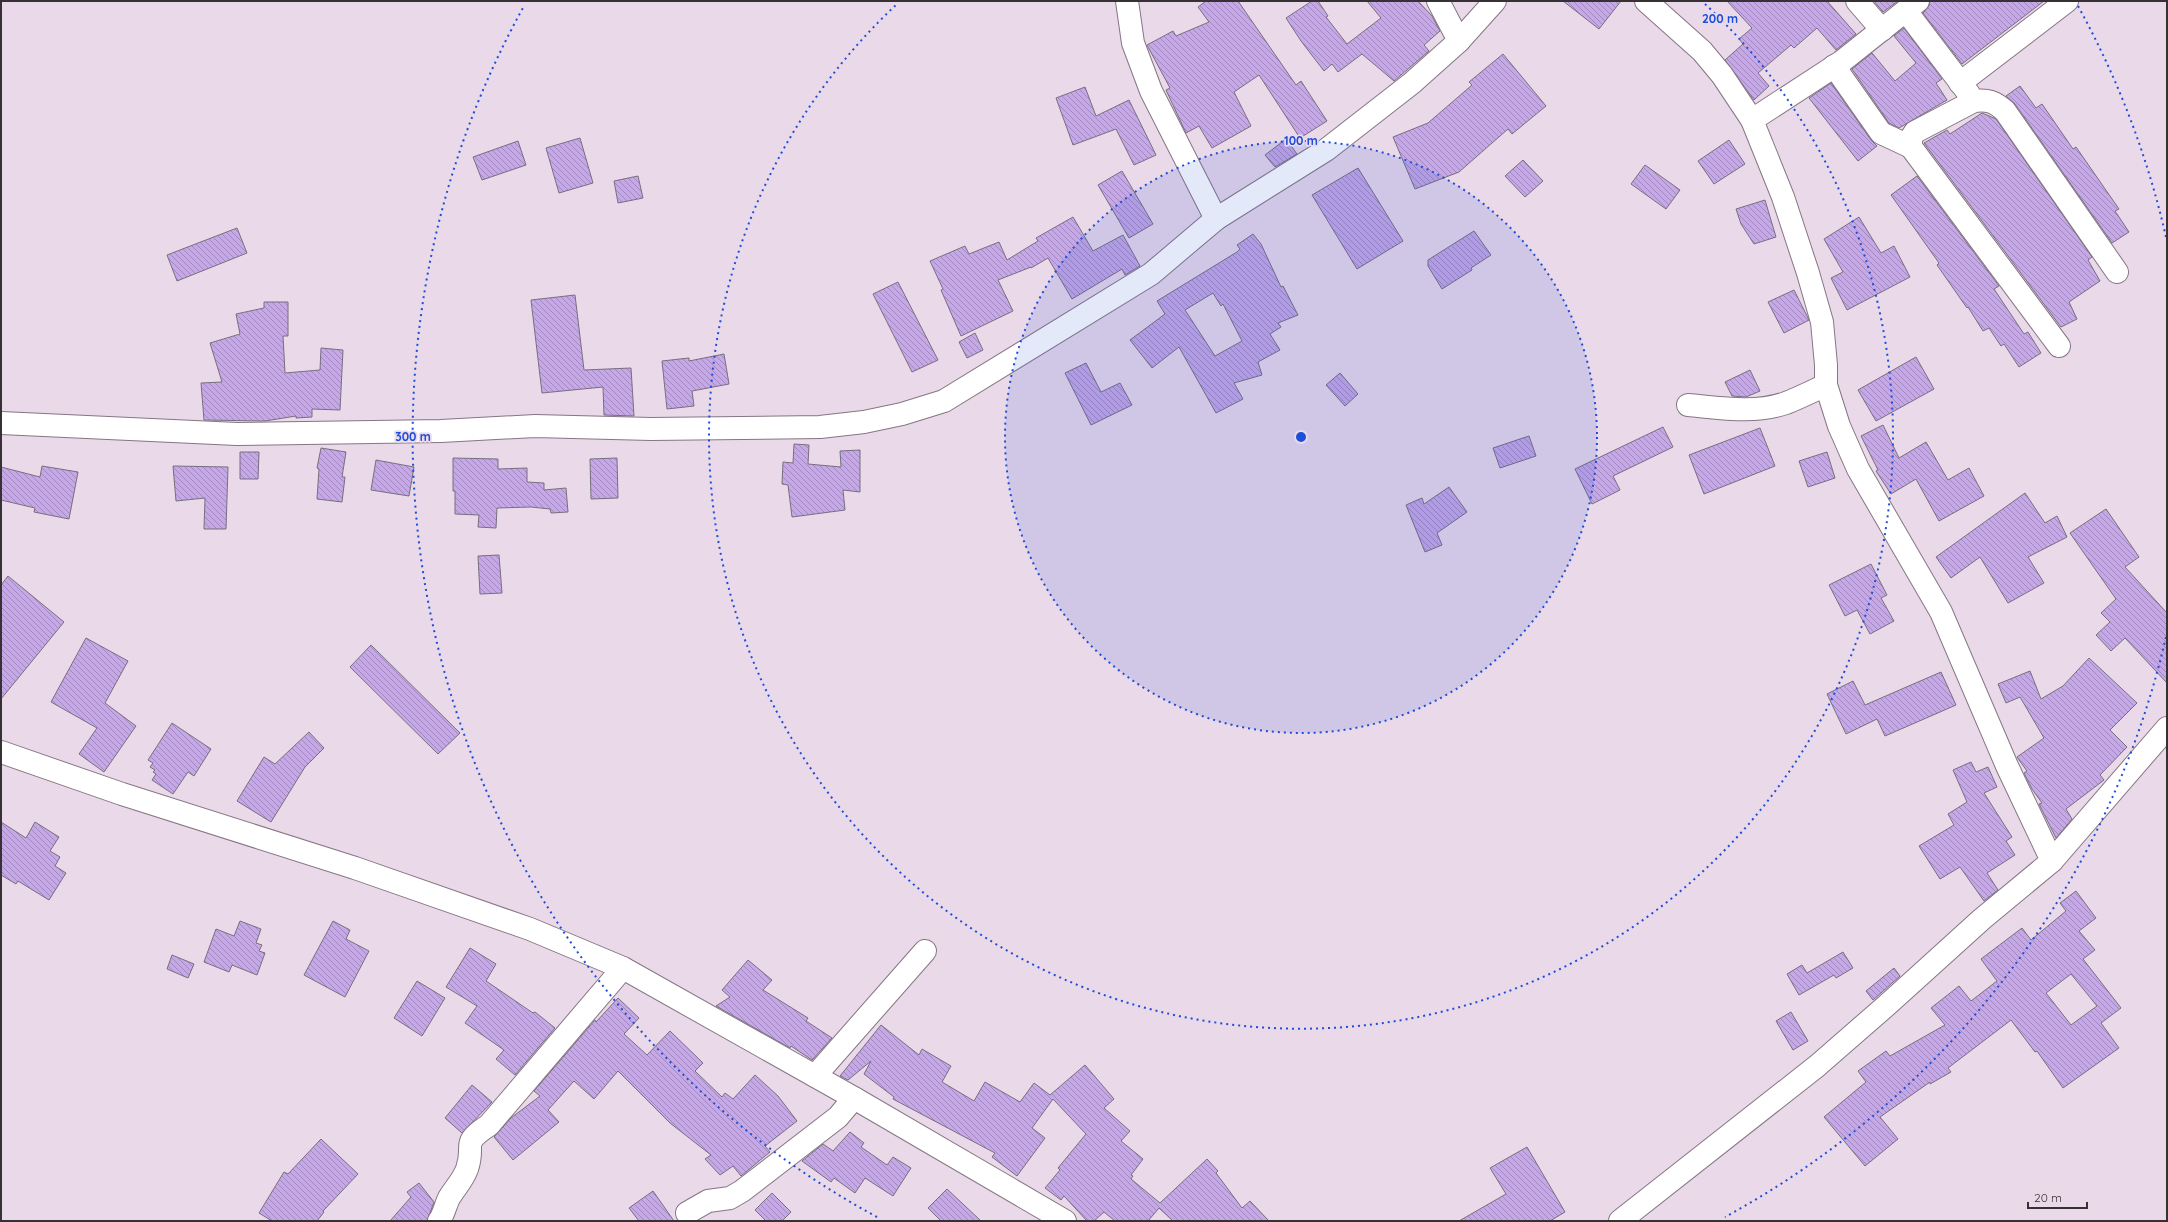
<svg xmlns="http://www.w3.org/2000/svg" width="2168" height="1222" viewBox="0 0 2168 1222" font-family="Quicksand,sans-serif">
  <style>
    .building { fill: url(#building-back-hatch); stroke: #776f80; fill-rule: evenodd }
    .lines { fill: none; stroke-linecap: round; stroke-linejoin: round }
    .minor-casing { stroke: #857684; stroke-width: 24 }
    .minor { stroke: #fff; stroke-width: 22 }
    .ring { fill: none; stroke: #1d4ed8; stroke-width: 2; stroke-dasharray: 2 4 }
    .centre { fill: #1d4ed8; stroke: #e9d9e9; stroke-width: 2 }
    .ring-label { font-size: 12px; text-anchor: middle; font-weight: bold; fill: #1d4ed8; stroke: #e9d9e9; stroke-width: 3.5; stroke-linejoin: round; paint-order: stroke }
  </style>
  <defs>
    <pattern id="building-back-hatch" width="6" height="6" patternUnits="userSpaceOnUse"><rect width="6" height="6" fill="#c6a7e8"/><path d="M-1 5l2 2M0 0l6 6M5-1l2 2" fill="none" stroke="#a289bd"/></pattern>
  </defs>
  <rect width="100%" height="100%" fill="#e9d9e9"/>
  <!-- building -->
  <g class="building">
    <path d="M1206 1H1238L1296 85 1301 81 1327 121 1300 138 1259 75 1234 92 1251 126 1212 148 1199 126 1186 133 1166 90 1170 88 1147 45 1173 31 1176 36 1209 22 1198 7Z"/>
    <path d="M1312 1H1318L1328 16 1326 17 1347 44 1381 18 1367 1H1418L1432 16 1440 31 1424 45 1429 51 1394 81 1362 54 1338 72 1332 64 1324 71 1301 41 1286 18Z"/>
    <path d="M1563 1H1621L1599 29Z"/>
    <path d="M1727 1H1827L1856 34 1836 50 1817 28 1794 48 1791 45 1758 73 1769 86 1754 100 1725 60 1743 44 1739 39 1752 28Z"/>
    <path d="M1874 1H1898L1883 12Z"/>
    <path d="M1930 1H2044L1962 64 1923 13 1929 6Z"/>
    <path d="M1904 28 1942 79 1936 83 1947 100 1899 128 1889 123 1852 69 1872 53 1895 81 1916 63 1894 36Z"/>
    <path d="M1503 54 1546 106 1512 134 1508 129 1459 172 1415 189 1393 137 1428 123 1472 85 1469 82Z"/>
    <path d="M1831 83 1871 140 1877 146 1858 161 1809 98Z"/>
    <path d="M2020 86 2036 108 2042 104 2073 149 2076 147 2119 209 2115 211 2129 232 2112 243 2015 104 2006 96Z"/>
    <path d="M1085 87 1096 116 1129 100 1156 155 1134 165 1116 129 1073 145 1056 98Z"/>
    <path d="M1982 113 1996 119 2092 257 2088 260 2100 281 2069 302 2077 319 2061 327 1924 143 1947 130 1950 134Z"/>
    <path d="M580 138 593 183 559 193 546 148Z"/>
    <path d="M1286 139 1297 154 1275 167 1265 155Z"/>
    <path d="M1729 140 1745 164 1714 184 1698 161Z"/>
    <path d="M518 141 526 165 482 180 473 157Z"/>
    <path d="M1523 160 1543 181 1525 197 1505 176Z"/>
    <path d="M1645 165 1680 190 1666 209 1631 184Z"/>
    <path d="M1358 168 1403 241 1357 269 1312 195Z"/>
    <path d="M1122 171 1153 224 1129 238 1098 185Z"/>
    <path d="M638 176 643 198 618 203 614 181Z"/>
    <path d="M1917 176 1999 286 1994 289 2024 334 2028 332 2041 353 2019 367 2004 344 2001 346 1989 328 1983 331 1968 307 1967 308 1937 265 1939 263 1891 195Z"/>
    <path d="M1765 200 1776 237 1754 244 1741 224 1736 209Z"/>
    <path d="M1073 217 1093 251 1123 235 1140 266 1125 275 1122 269 1072 299 1048 258 1031 268V267L998 280 1013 311 961 336 941 290 943 289 930 261 965 246 969 254 999 242 1007 260 1038 241 1036 238Z"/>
    <path d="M1859 217 1881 253 1894 246 1910 277 1847 310 1831 278 1843 272 1824 239Z"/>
    <path d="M237 228 247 253 177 281 167 255Z"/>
    <path d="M1474 231 1491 255 1471 268 1472 270 1442 289 1428 266V260Z"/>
    <path d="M1253 234 1261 244 1281 287 1283 286 1298 315 1278 323 1281 327 1270 334 1280 350 1258 362 1262 375 1234 383 1243 399 1216 413 1179 347 1152 368 1130 340 1165 314 1157 301 1237 252 1240 249 1237 245ZM1213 293 1221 306 1223 304 1242 341 1215 356 1185 310Z"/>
    <path d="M898 282 938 360 912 372 873 294Z"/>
    <path d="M1794 290 1809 320 1784 333 1768 302Z"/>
    <path d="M575 295 584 370 631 368 634 416 604 415 603 387 542 393 531 300Z"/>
    <path d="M264 302H288V336H283L285 373 320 370 321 348 343 350 340 410 312 409V417L296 418V416L265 421 204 420 201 383 222 382 210 343 240 334 236 314 264 308Z"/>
    <path d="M975 333 983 350 967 358 959 342Z"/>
    <path d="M724 354 729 384 692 391 694 406 667 409 662 361 689 358V361Z"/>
    <path d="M1916 357 1934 389 1876 421 1858 390Z"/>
    <path d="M1086 363 1101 392 1120 383 1132 405 1091 425 1065 373Z"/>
    <path d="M1750 370 1760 391 1746 397 1732 396 1725 382Z"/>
    <path d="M1340 373 1358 394 1345 406 1326 385Z"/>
    <path d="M1883 425 1899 458 1926 442 1948 480 1969 468 1984 496 1939 521 1916 479 1891 494 1876 471 1878 470 1861 436Z"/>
    <path d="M1663 427 1673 447 1613 476 1620 490 1592 504 1575 469Z"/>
    <path d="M1760 428 1775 466 1704 494 1689 455Z"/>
    <path d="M1529 436 1536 456 1500 468 1493 448Z"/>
    <path d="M794 444 809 445 808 464 841 467 840 451 860 450V492L843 490 845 510 792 517 788 485 782 484 783 462 793 463Z"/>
    <path d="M321 448 346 452 342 477H345L342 502 317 499 319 469 317 468Z"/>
    <path d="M240 452H259L258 479H240Z"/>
    <path d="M1827 452 1835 478 1808 487 1799 461Z"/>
    <path d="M453 458 498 459V469L527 468V482L544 483V490L566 488 568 512 551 513 550 509 531 507 497 508 496 528 478 527 479 515 455 514V491H453Z"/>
    <path d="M617 458 618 498 591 499 590 459Z"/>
    <path d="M376 460 414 467 409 496 371 490Z"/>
    <path d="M42 466 78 472 69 519 34 512 35 508 1 500V467L40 477Z"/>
    <path d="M173 466 228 467 226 529H204L205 498 176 501Z"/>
    <path d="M1449 487 1467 512 1437 533 1442 545 1425 552 1406 505 1422 498 1424 504Z"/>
    <path d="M2025 493 2045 523 2057 516 2067 537 2028 557 2044 583 2008 603 1980 557 1951 578 1936 557Z"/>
    <path d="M2106 509 2139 557 2125 567 2167 613V683L2125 638 2111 651 2096 635 2110 622 2101 613 2116 599 2070 533Z"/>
    <path d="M499 555 502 593 480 594 478 556Z"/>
    <path d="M1871 564 1887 595 1881 598 1894 621 1870 634 1857 610 1845 616 1829 585Z"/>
    <path d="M8 576 64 622 1 699V585Z"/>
    <path d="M86 638 128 661 105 703 136 726 104 772 79 754 97 728 51 702Z"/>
    <path d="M371 645 460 733 438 754 350 667Z"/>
    <path d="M2089 658 2137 703 2110 730 2127 747 2100 775 2104 780 2066 809 2072 819 2056 838 2039 804 2042 803 2032 789 2024 773 2027 771 2017 757 2044 738 2020 697 2006 703 1998 684 2030 671 2041 699 2063 686Z"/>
    <path d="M1941 672 1956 705 1885 736 1877 719 1846 734 1827 694 1853 681 1865 705Z"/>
    <path d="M172 723 211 749 194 776 188 772 173 794 152 780 156 774 153 772 155 770 150 767 153 763 148 760Z"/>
    <path d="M309 732 324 748 305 767 271 822 237 801 264 757 275 764Z"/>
    <path d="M1971 762 1976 772 1988 767 1997 787 1984 793 2012 837 2006 841 2015 855 1987 873 1998 890 1984 901 1960 867 1940 879 1919 846 1954 825 1948 814 1967 802 1953 770Z"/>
    <path d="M1 822 26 838 35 822 59 837 50 851 60 857 55 866 66 873 49 900 18 881 16 884 1 875Z"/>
    <path d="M2076 891 2096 918 2079 931 2095 950 2083 959 2121 1008 2101 1023 2119 1048 2063 1088 2037 1051 2035 1052 2011 1020 1948 1068 1951 1072 1930 1084V1082L1880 1117 1898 1139 1865 1166 1824 1117 1866 1082 1858 1071 1886 1051 1890 1056 1945 1025 1931 1008 1959 986 1971 1001 1997 981 1981 959 2022 928 2031 940 2066 911 2060 903ZM2071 974 2097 1006 2071 1025 2046 993Z"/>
    <path d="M240 921 261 929 256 943 262 945 259 951 265 953 257 975 232 965 229 972 204 962 216 929 234 936Z"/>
    <path d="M333 921 350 930 346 939 369 951 345 997 304 975Z"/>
    <path d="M470 948 496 964 486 981 533 1013 535 1012 555 1028 515 1075 496 1059 504 1050 465 1023 477 1006 446 987Z"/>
    <path d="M1843 952 1853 968 1836 978 1834 975 1799 995 1787 974 1802 965 1807 973Z"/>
    <path d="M172 955 194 964 188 978 167 969Z"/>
    <path d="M748 960 772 980 763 990 808 1018 806 1021 832 1038 812 1060 791 1046 790 1048 716 1006 730 997 722 990Z"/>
    <path d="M1894 968 1900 976 1873 1000 1866 991Z"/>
    <path d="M417 981 445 998 422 1036 394 1018Z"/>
    <path d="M618 998 639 1018 624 1034 647 1055 670 1031 703 1063 695 1071 722 1097 725 1093 733 1099 755 1075 778 1096 797 1121 765 1146 770 1152 741 1176 733 1166 720 1175 705 1159 711 1155 670 1123 618 1071 594 1099 574 1081 548 1110 559 1122 513 1160 494 1137 511 1118 540 1096 534 1091 595 1020 596 1022Z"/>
    <path d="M1791 1012 1808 1041 1793 1050 1776 1021Z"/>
    <path d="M881 1025 919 1055 922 1049 951 1066 942 1082 974 1101 985 1082 1020 1102 1034 1083 1050 1095 1085 1065 1114 1099 1104 1108 1130 1131 1121 1141 1143 1159 1131 1175 1133 1176 1131 1179 1160 1203 1207 1159 1218 1171 1216 1173 1242 1208 1250 1201 1269 1221H1173L1159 1208 1148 1221H1115L1104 1212 1094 1221H1087L1064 1196 1061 1200 1045 1188 1060 1170 1058 1168 1086 1134 1053 1099 1032 1128 1045 1138 1017 1176 992 1157 995 1153 893 1099 894 1097 864 1074 871 1061 848 1080 840 1076Z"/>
    <path d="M472 1085 492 1102 462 1133 445 1118Z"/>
    <path d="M850 1132 864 1143 861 1147 887 1165 893 1157 911 1168 893 1196 865 1178 855 1193 834 1178 831 1182 802 1161 823 1144 833 1151Z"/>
    <path d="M321 1139 358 1174 323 1211 324 1212 317 1221H272L259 1213 284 1172 288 1174Z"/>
    <path d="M1527 1147 1565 1212 1550 1221H1459L1506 1194 1490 1168Z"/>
    <path d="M419 1183 434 1202 427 1221H390L411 1197 407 1192Z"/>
    <path d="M947 1189 981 1221H941L928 1208Z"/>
    <path d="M653 1191 674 1221H639L629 1208Z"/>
    <path d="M772 1193 791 1212 782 1221H766L755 1210Z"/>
  </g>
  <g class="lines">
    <defs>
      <g id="minor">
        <path d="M1127 1 1133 43 1151 91 1216 219"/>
        <path d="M1438 1 1459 41"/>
        <path d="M1646 1 1702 51 1722 75 1752 120 1783 197 1808 273 1822 322 1826 365V385L1839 426 1858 469 1941 612 2007 766 2052 861"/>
        <path d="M1857 1 1882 30"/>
        <path d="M1906 11 1969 94"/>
        <path d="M1834 66 1881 133 1911 147"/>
        <path d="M1960 83 2067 1"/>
        <path d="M1752 120 1841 62 1918 1"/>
        <path d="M2059 346 1911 147V138L1915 132 1974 101C1988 99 1995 102 2005 111L2117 272"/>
        <path d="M1688 405C1721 408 1754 414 1786 403 1799 398 1813 391 1826 385"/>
        <path d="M1 423 237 434 441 431 535 426 651 429 820 427 864 422 902 414 944 401 1151 274 1216 219 1326 150 1412 83 1459 41 1495 1"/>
        <path d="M1 752 122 794 355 868 530 929 623 968 854 1098 1065 1221"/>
        <path d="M815 1076 925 951"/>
        <path d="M687 1213 708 1201 730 1198 742 1191 838 1117 854 1098"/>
        <path d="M439 1221C444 1214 445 1206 449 1198 455 1188 463 1180 467 1169 476 1143 459 1145 489 1125L623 968"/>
        <path d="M1620 1221 1817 1066 1887 1005 1982 919 2052 861 2167 728"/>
      </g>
    </defs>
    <!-- minor casing -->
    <use href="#minor" class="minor-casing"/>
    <!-- minor -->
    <use href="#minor" class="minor"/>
  </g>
  <!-- distance rings -->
  <circle cx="1301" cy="437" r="296" fill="#1d4ed8" fill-opacity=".12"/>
  <g class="ring">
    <circle cx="1301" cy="437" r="296"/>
    <path d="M1705 4A592 592 0 1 1 897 4"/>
    <path d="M2166 637A888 888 0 0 1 1725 1217M877 1217A888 888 0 0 1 524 6M2078 6A888 888 0 0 1 2166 237"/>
  </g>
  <circle cx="1301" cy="437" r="6" class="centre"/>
  <g class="ring-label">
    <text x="1720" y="23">200 m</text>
    <text x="1301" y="145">100 m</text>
    <text x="413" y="441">300 m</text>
  </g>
  <!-- border -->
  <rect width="2168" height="1222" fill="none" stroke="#373136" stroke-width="4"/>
  <!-- scale -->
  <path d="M2028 1202v6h59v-6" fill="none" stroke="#373136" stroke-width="2"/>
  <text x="2034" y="1202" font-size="12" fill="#373136" stroke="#e9d9e9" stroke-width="3" paint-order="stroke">20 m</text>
</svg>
